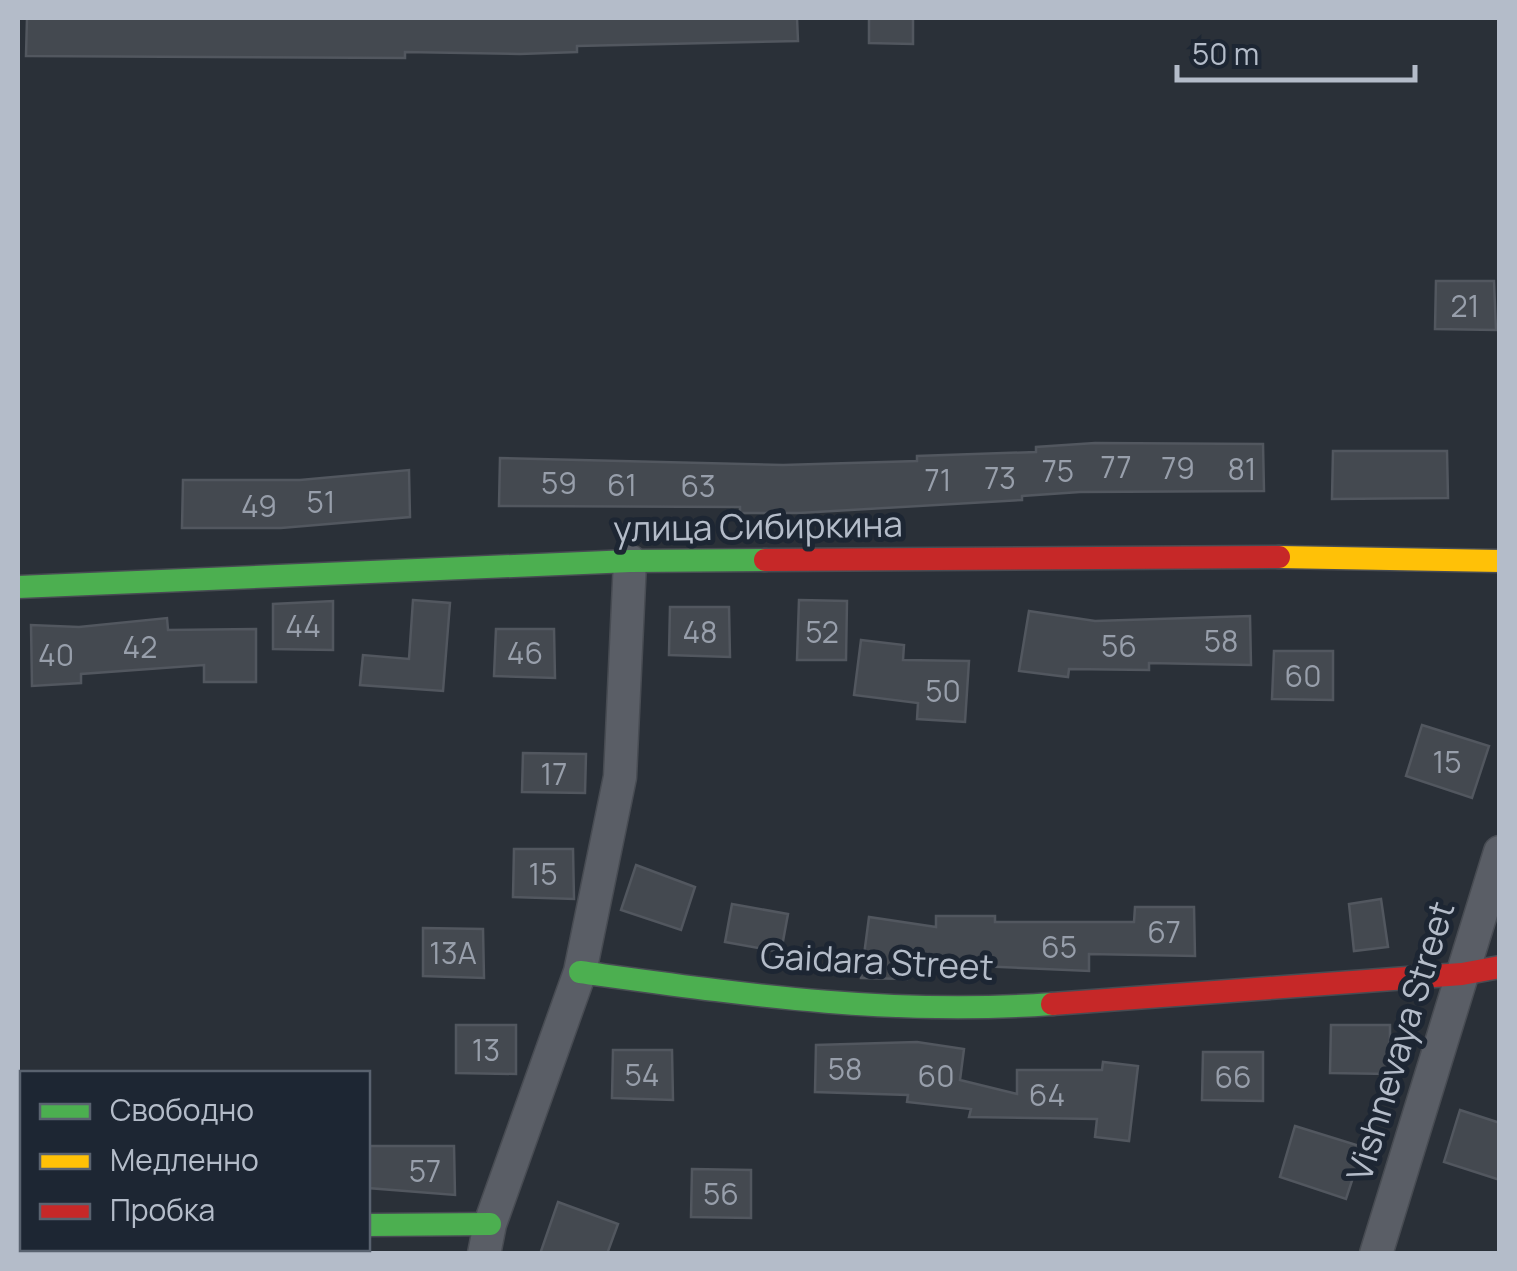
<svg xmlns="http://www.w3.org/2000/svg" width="1517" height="1271" viewBox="0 0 1517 1271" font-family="Manrope,sans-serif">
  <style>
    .building { fill: #444950; stroke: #52575f; stroke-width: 2.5 }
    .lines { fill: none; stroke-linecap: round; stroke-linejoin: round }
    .street-casing { stroke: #484c53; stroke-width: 35 }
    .fast-casing { stroke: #484c53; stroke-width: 25 }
    .slow-casing { stroke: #484c53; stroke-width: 25 }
    .jam-casing { stroke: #484c53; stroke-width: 25 }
    .street { stroke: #5a5e66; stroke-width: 32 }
    .fast { stroke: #4caf50; stroke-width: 22 }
    .slow { stroke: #ffc107; stroke-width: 22 }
    .jam { stroke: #c62828; stroke-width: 22 }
    .labels { text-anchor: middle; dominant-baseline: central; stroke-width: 10; stroke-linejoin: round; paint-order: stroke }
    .number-label { font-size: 30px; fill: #989fab }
    .street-label { font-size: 35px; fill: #b4bcc9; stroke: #1d2633 }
  </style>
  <rect width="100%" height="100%" fill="#2a3038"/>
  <!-- building -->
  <g class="building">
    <path d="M27 18H797L798 41 577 46V52L520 54 405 52V58L26 56Z"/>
    <path d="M869 18H913V44L869 43Z"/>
    <path d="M1436 281H1494L1496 330 1435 329Z"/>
    <path d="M1095 443 1263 444 1264 491 1080 492 1022 496V500L799 513H740V507L499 506 500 458 783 465 917 461V456L1036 452V447Z"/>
    <path d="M1333 451H1447L1448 498 1332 499Z"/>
    <path d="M409 470 410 517 281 528H182L183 480H300Z"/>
    <path d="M413 600 450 603 443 691 360 685 363 655 409 659Z"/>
    <path d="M799 600 847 601 846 660H797Z"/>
    <path d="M333 601V650L273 649V604Z"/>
    <path d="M670 607H729L730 657 669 655Z"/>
    <path d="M1029 611 1095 621 1250 616 1251 665 1149 663V670L1069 669 1068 677 1019 671Z"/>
    <path d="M167 618 168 630 256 629V682H204V665L81 674V683L32 686 31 625 79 627Z"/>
    <path d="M496 629H554L555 678 494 676Z"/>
    <path d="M861 640 904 645 903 660 969 661 965 722 917 719 918 703 854 695Z"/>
    <path d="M1274 651H1333V700L1272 699Z"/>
    <path d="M1422 725 1489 746 1472 798 1406 776Z"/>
    <path d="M523 753 586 754 585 793 522 792Z"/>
    <path d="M514 849H573L574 899 513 897Z"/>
    <path d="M636 865 695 887 681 930 621 910Z"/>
    <path d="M1381 899 1388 947 1354 951 1349 904Z"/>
    <path d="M732 904 788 914 781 952 725 942Z"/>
    <path d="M1135 907H1194L1195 956 1089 954V971L909 963 907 979 861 978 869 917 936 927V916H995V922H1134Z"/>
    <path d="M423 928 483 929 484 978 423 976Z"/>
    <path d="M456 1025H516V1074L456 1073Z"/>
    <path d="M1331 1025H1390V1074L1330 1073Z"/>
    <path d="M917 1042 964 1049 960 1080 1017 1094V1070H1102L1103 1062 1138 1066 1129 1141 1095 1137 1097 1119 969 1117 971 1109 907 1102 908 1095 815 1092 816 1045Z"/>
    <path d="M613 1050H672L673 1100 612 1098Z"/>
    <path d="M1203 1052H1263V1101L1202 1100Z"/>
    <path d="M1460 1110 1500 1123V1180L1444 1162Z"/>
    <path d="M1295 1126 1363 1147 1346 1199 1280 1177Z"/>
    <path d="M368 1146H454L455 1195 368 1188Z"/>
    <path d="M692 1169 751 1170V1218L691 1217Z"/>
    <path d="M558 1202 618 1224 607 1254H540Z"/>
  </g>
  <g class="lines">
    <defs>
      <g id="street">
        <path d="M18 1230H22"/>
        <path d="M484 1254 490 1224 580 972 620 777 630 561"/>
        <path d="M1376 1254 1500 852"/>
      </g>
      <g id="fast">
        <path d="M18 587 630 561 765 560"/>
        <path d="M580 972C741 994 888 1016 1052 1004"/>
        <path d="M368 1225 490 1224"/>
      </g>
      <path id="slow" d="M1279 557 1500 561"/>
      <g id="jam">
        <path d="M765 560 1279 557"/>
        <path d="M1052 1004 1462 974 1500 967"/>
      </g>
    </defs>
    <!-- street casing -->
    <use href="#street" class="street-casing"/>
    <!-- fast casing -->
    <use href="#fast" class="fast-casing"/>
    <!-- slow casing -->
    <use href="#slow" class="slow-casing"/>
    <!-- jam casing -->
    <use href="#jam" class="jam-casing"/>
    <!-- street -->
    <use href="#street" class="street"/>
    <!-- fast -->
    <use href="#fast" class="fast"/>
    <!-- slow -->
    <use href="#slow" class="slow"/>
    <!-- jam -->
    <use href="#jam" class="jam"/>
  </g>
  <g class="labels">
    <!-- number labels -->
    <g class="number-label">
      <text x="1465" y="305">21</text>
      <text x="1116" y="466">77</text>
      <text x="1178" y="467">79</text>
      <text x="1242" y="468">81</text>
      <text x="1058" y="470">75</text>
      <text x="1000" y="477">73</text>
      <text x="938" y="479">71</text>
      <text x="559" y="482">59</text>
      <text x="622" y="484">61</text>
      <text x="698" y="485">63</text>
      <text x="321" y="501">51</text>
      <text x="259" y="505">49</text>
      <text x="303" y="625">44</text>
      <text x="700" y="631">48</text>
      <text x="822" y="631">52</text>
      <text x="1221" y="640">58</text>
      <text x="1119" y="645">56</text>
      <text x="140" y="646">42</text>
      <text x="525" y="652">46</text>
      <text x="56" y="654">40</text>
      <text x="1303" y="675">60</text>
      <text x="943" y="690">50</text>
      <text x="1447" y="761">15</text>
      <text x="554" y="773">17</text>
      <text x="543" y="873">15</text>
      <text x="1164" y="931">67</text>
      <text x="1059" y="946">65</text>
      <text x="453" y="952">13А</text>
      <text x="486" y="1049">13</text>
      <text x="845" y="1068">58</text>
      <text x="642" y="1074">54</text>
      <text x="936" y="1075">60</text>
      <text x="1233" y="1076">66</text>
      <text x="1047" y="1094">64</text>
      <text x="425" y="1170">57</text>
      <text x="721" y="1193">56</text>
    </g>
    <!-- street labels -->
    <g class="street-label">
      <text transform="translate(758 526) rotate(-1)">улица Сибиркина</text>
      <text transform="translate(877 961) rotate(3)">Gaidara Street</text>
      <text transform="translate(1400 1041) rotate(-73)">Vishnevaya Street</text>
    </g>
  </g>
  <!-- border -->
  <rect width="1517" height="1271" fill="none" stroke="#b4bcc9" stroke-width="40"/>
  <!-- legend -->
  <rect x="20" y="1071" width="350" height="180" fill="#1d2633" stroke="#59626f" stroke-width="2.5"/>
  <rect x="40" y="1104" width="50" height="15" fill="#4caf50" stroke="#59626f" stroke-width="2.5"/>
  <text x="110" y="1121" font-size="30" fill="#b4bcc9">Свободно</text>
  <rect x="40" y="1154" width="50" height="15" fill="#ffc107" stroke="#59626f" stroke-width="2.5"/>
  <text x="110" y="1171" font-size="30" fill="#b4bcc9">Медленно</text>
  <rect x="40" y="1204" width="50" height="15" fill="#c62828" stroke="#59626f" stroke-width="2.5"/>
  <text x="110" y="1221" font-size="30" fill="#b4bcc9">Пробка</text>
  <!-- scale -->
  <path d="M1177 65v15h238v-15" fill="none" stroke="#b4bcc9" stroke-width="5"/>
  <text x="1192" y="65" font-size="30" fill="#b4bcc9" stroke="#1d2633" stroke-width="8" paint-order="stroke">50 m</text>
</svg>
